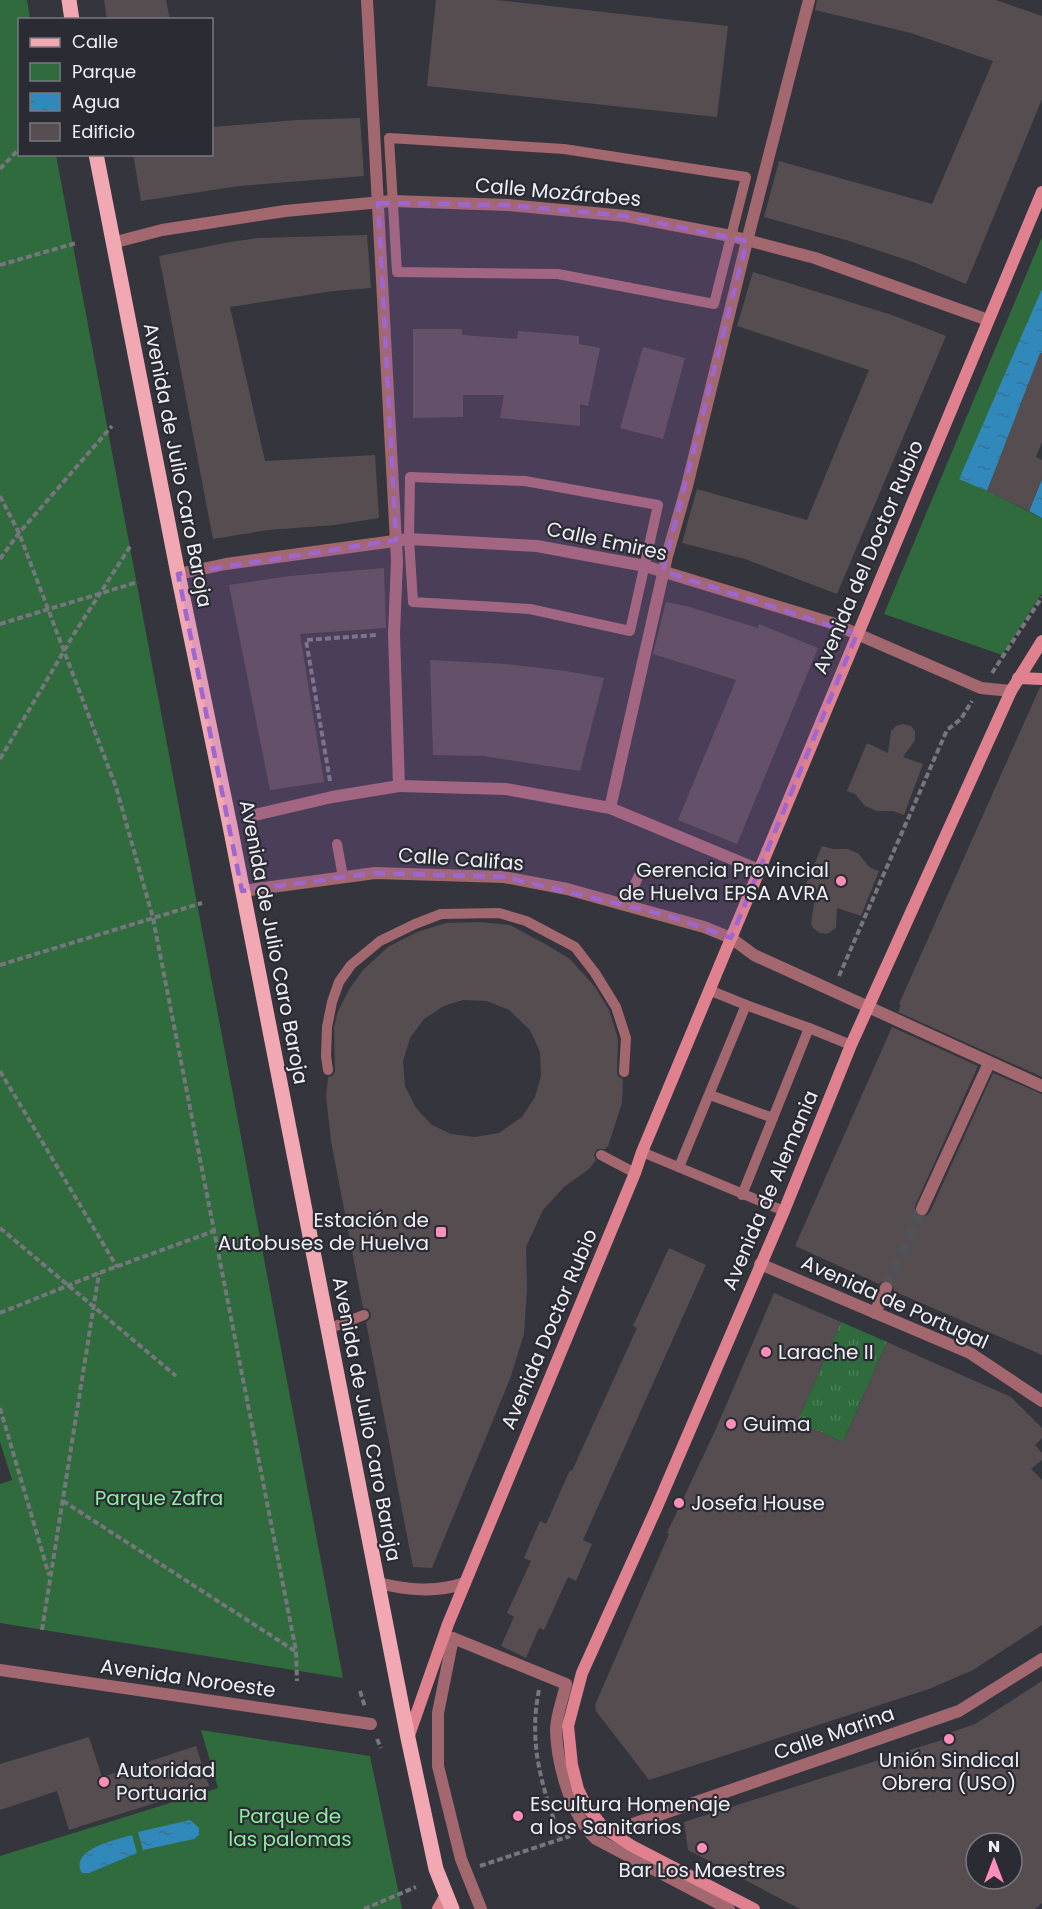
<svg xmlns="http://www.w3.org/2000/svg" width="1042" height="1909" viewBox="0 0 1042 1909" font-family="Poppins,sans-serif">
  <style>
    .grass { fill: url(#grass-tufts) }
    .green { fill: #2f6b3d }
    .water { fill: url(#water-ripples) }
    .building { fill: #564d51; fill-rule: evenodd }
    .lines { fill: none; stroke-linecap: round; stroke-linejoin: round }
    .street-tunnel { stroke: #515158; stroke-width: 12; stroke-dasharray: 12 6; stroke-linecap: butt }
    .path { stroke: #76767d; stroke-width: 4; stroke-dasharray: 6 3; stroke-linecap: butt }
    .lane { stroke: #a36770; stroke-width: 10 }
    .street { stroke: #a36770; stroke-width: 12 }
    .secondary { stroke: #e08190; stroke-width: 12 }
    .primary { stroke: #f2a8b2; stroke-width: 15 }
    .marked { fill: #9e66cf; fill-opacity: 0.2; stroke: #9e66cf; stroke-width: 4.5; stroke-dasharray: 12 8; stroke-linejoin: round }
    .poi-dot { fill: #ff8eb9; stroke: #2b2b33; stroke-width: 2 }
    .labels { text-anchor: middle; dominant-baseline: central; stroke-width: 4.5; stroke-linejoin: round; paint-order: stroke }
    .street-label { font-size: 20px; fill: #eeeef4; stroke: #2b2b33 }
    .poi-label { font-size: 20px; fill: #eeeef4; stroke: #2b2b33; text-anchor: start }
    .park-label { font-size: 20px; fill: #8bed9e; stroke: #2b2b33 }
  </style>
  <defs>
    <pattern id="grass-tufts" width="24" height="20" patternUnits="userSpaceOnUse" patternTransform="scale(1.5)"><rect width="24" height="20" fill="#2f6b3d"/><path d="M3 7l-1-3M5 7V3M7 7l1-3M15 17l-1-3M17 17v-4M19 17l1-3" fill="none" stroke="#4d805a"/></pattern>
    <pattern id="water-ripples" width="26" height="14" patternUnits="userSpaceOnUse" patternTransform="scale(1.5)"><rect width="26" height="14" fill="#3189bb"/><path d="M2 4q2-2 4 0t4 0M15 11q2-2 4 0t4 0" fill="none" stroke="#397293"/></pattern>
  </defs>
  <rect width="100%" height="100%" fill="#35353d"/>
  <!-- grass -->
  <path class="grass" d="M841 1322 887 1342 843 1442 797 1422Z"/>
  <!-- green -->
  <g class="green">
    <path d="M0 0H27L30 19 20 20V154L56 155 343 1678 0 1623V1484L12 1480 0 1442Z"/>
    <path d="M1042 237V294L966 480 1042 518V593L1002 655 884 614Z"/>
    <path d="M201 1730 370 1756 402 1909H0V1856L218 1788Z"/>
  </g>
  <!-- water -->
  <g class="water">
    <path d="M1042 289V354L987 491 959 479Z"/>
    <path d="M1042 479V518L1029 511Z"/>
    <path d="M190 1820 199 1828V1835L194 1839 143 1850 138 1832Z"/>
    <path d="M132 1835 137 1853 89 1873H82C69 1849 116 1840 132 1835Z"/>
  </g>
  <!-- building -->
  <g class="building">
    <path d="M104 0H166L170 20H107Z"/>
    <path d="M436 0H496L728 26 717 117 427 86Z"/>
    <path d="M817 0H996L1042 16V99L966 284 913 262 849 241 764 217 779 161 932 204 993 61 911 33 815 10Z"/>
    <path d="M360 118 364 176 239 186 141 201 133 154H212V127L297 120Z"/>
    <path d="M367 235 371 288 333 291 230 307 265 461 375 455 379 518 335 525 268 530 213 539 159 256 230 242 258 238Z"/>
    <path d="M753 272 892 315 946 336 837 594 745 559 682 543 697 489 807 520 869 370 737 326Z"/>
    <path d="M413 329H462V335L517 339 518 331 579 336V344L600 348 588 406 580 404V426L500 418 504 395H463V417L413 418Z"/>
    <path d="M643 347 685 358 663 439 620 428Z"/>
    <path d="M1040 353H1042V442L1036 457 1042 460V479L1029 511 987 491Z"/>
    <path d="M384 568 386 628 300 634 324 782 270 790 229 585 290 576Z"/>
    <path d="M666 602 686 606 758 628 759 624 818 648 737 844 678 820 736 680 653 654Z"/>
    <path d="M430 660 506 664 566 671 604 678 580 771 483 756 433 755Z"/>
    <path d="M1040 687H1042V1077L898 1012 901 1005 899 1004Z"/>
    <path d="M903 724 911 726 915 731V740L903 757 923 764 904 815 893 811H877L865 806 855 794 847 791 867 743 888 753 891 731 896 726Z"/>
    <path d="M822 846 833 849H848L859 854 869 867 879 871 861 916 837 908 836 928 827 934 820 933 813 928 811 923 815 897 803 891Z"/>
    <path d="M480 922 510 925 547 945 570 959 595 987 609 1010 618 1039 617 1072 618 1076 623 1079 622 1103 608 1146 605 1149H597L594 1155 596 1160 589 1169 564 1187 543 1210 526 1247 527 1289 524 1334 510 1379 432 1568 413 1567 366 1322 370 1319 371 1313 368 1309 363 1308 331 1141 326 1096 328 1077 332 1076 335 1072 334 1028 338 1011 350 988 363 970 388 947 417 932 446 923ZM463 1000 487 1001 509 1010 530 1030 540 1052 541 1076 535 1097 522 1117 499 1133 475 1137 451 1134 432 1125 416 1108 405 1086 403 1061 410 1038 424 1019 444 1006Z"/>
    <path d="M892 1027 978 1066 915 1206V1213L919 1217 926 1216 930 1212 993 1073 1042 1094V1355L898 1293 894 1291 893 1284 889 1280H885L879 1284 795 1246Z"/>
    <path d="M669 1248 706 1265 583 1540 592 1544 576 1581 568 1577 544 1630 539 1628 526 1658 501 1646 514 1617 507 1613 531 1561 524 1558 540 1521 546 1524 570 1470 572 1471 637 1328 633 1326Z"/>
    <path d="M774 1293 841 1322 797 1422 843 1442 887 1342 1011 1397 1042 1428V1438L1035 1445 1042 1453V1460L1031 1469 1042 1480V1625L973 1670 929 1689 649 1780 596 1711 595 1705 669 1534 667 1533 715 1431Z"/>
    <path d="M1042 1681V1903L1035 1909H800L688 1850 684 1822 948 1738 946 1734 975 1724ZM976 1843H1012V1879H976Z"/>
    <path d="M89 1737 102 1777 196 1746 209 1786 69 1830 57 1791 0 1810V1764Z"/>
  </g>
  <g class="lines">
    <!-- street-tunnel -->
    <path class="street-tunnel" d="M886 1288 922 1209"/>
    <!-- path -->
    <g class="path">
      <path d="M0 169 20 148"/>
      <path d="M0 265 76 243"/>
      <path d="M0 496 19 533 116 787 153 918 296 1651 297 1681"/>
      <path d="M0 559 19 533 112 426"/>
      <path d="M0 624 138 582"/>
      <path d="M992 673 1042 597"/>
      <path d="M0 759 74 634 131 545"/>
      <path d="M330 781 306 640 377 635"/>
      <path d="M0 965 202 903"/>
      <path d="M839 976 947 730 961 719 972 701"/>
      <path d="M0 1071 117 1267"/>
      <path d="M0 1228 176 1376"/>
      <path d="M0 1313 99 1273 214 1231"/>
      <path d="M0 1408 49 1575"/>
      <path d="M63 1501 295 1651"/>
      <path d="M42 1630 99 1273"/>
      <path d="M539 1690C528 1744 542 1788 561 1839"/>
      <path d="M360 1691 365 1707"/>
      <path d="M377 1739 381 1748"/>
      <path d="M480 1866 570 1836"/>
      <path d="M364 1909 416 1887"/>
    </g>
    <!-- lane -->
    <g class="lane">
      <path d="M389 138 564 149 746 177 714 304 558 274 397 272Z"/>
      <path d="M410 477 525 481 658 505 630 631 530 609 413 602 409 539Z"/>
      <path d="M337 844 343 877"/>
      <path d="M626 904 639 875"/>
      <path d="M746 1005 809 1028"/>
      <path d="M328 1070 326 1056 327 1027 332 1002 339 982 351 965 380 941 415 924 441 914 499 913 526 921 575 947 595 973 616 1007 626 1038 624 1072"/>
      <path d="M710 1095 773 1118"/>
      <path d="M642 1152 784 1211"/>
      <path d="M601 1155 635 1173"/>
      <path d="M679 1167 746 1005 709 990"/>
      <path d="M742 1195 809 1028 851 1045"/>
      <path d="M328 1329 364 1315"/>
    </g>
    <!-- street -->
    <g class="street">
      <path d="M112 243 162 230 285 211 392 201 508 205 626 216 731 236 815 258 988 320"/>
      <path d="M178 574 226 564 409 539 537 546 645 566 832 623 981 688 1011 691"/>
      <path d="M399 786 506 789 610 808"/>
      <path d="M255 815 332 797 399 786 394 634 397 561 367 0"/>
      <path d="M759 870 610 808 667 556 687 486 747 241 809 0"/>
      <path d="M242 891 375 873 504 877 567 889 704 927 731 938 754 955 1042 1086"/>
      <path d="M922 1209 989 1063"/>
      <path d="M760 1264 970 1353 1042 1401"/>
      <path d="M875 1313 886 1288"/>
      <path d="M378 1583C408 1590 436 1593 465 1583"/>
      <path d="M0 1670 371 1724"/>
      <path d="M630 1825 959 1711 1042 1659"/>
      <path d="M481 1909 461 1859 438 1766V1713L453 1638 566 1684C563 1699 556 1716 556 1730 557 1764 571 1816 596 1839L729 1909"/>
    </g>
    <!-- secondary -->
    <g class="secondary">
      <path d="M1018 678 1042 679"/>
      <path d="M408 1738 448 1624 635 1173 642 1152 1042 192"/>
      <path d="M438 1909 446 1895"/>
      <path d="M754 1909 632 1846 604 1828 586 1806 578 1789 572 1765 568 1726 582 1673 656 1509 784 1211 851 1045 1011 691 1042 641"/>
    </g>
    <!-- primary -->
    <g class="primary">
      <path d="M69 0 72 20"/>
      <path d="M96 154 178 574 230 826 408 1738 436 1869 452 1909"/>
    </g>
  </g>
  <!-- marked area -->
  <path class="marked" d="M378 203 508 205 626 216 747 241 663 571 857 634 731 938 665 915 504 877 375 873 242 891 178 574 396 540Z"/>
  <!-- markers -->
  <g class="poi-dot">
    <circle cx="841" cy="881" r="6"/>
    <rect x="435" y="1226" width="12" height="12" rx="3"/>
    <circle cx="766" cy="1352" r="6"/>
    <circle cx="731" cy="1424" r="6"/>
    <circle cx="679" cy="1503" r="6"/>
    <circle cx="949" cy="1739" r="6"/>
    <circle cx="104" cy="1782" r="6"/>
    <circle cx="518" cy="1816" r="6"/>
    <circle cx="702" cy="1848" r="6"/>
  </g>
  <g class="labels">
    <!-- street labels -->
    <g class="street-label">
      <text transform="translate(558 192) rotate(5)">Calle Mozárabes</text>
      <text transform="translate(178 465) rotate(79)">Avenida de Julio Caro Baroja</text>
      <text transform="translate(607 541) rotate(12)">Calle Emires</text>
      <text transform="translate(868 557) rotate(-67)">Avenida del Doctor Rubio</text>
      <text transform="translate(461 859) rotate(4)">Calle Califas</text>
      <text transform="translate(274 942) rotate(79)">Avenida de Julio Caro Baroja</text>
      <text transform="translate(770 1190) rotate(-67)">Avenida de Alemania</text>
      <text transform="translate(895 1302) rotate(24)">Avenida de Portugal</text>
      <text transform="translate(549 1329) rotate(-67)">Avenida Doctor Rubio</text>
      <text transform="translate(367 1419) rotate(79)">Avenida de Julio Caro Baroja</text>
      <text transform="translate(188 1678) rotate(8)">Avenida Noroeste</text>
      <text transform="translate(834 1733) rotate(-19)">Calle Marina</text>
    </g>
    <!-- poi labels -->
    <g class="poi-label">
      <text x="829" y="870" text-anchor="end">Gerencia Provincial<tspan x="829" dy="23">de Huelva EPSA AVRA</tspan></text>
      <text x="429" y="1220" text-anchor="end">Estación de<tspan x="429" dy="23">Autobuses de Huelva</tspan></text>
      <text x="778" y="1352">Larache II</text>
      <text x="743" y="1424">Guima</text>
      <text x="691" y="1503">Josefa House</text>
      <text x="949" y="1760" text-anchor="middle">Unión Sindical<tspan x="949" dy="23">Obrera (USO)</tspan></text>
      <text x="116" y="1770">Autoridad<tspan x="116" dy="23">Portuaria</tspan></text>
      <text x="530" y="1804">Escultura Homenaje<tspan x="530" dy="23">a los Sanitarios</tspan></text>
      <text x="702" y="1870" text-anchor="middle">Bar Los Maestres</text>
    </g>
    <!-- park labels -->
    <g class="park-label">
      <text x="159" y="1498">Parque Zafra</text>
      <text x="290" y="1816">Parque de<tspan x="290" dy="23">las palomas</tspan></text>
    </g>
  </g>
  <!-- legend -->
  <rect x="18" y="18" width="195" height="138" fill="#2b2b33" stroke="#797980" stroke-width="1.5"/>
  <rect x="30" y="38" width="30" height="9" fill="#f2a8b2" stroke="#797980" stroke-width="1.5"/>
  <text x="72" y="48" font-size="18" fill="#eeeef4">Calle</text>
  <rect x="30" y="63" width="30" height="18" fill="#2f6b3d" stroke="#797980" stroke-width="1.5"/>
  <text x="72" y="78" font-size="18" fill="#eeeef4">Parque</text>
  <rect x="30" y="93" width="30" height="18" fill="url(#water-ripples)" stroke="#797980" stroke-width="1.5"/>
  <text x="72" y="108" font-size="18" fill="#eeeef4">Agua</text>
  <rect x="30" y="123" width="30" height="18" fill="#564d51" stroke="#797980" stroke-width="1.5"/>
  <text x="72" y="138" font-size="18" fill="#eeeef4">Edificio</text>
  <!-- north arrow -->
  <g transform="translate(994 1861)"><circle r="28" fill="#2b2b33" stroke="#797980" stroke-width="1.5"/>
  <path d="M0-4.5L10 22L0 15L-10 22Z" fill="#ff8eb9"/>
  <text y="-9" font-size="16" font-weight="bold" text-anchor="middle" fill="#eeeef4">N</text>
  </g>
</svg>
